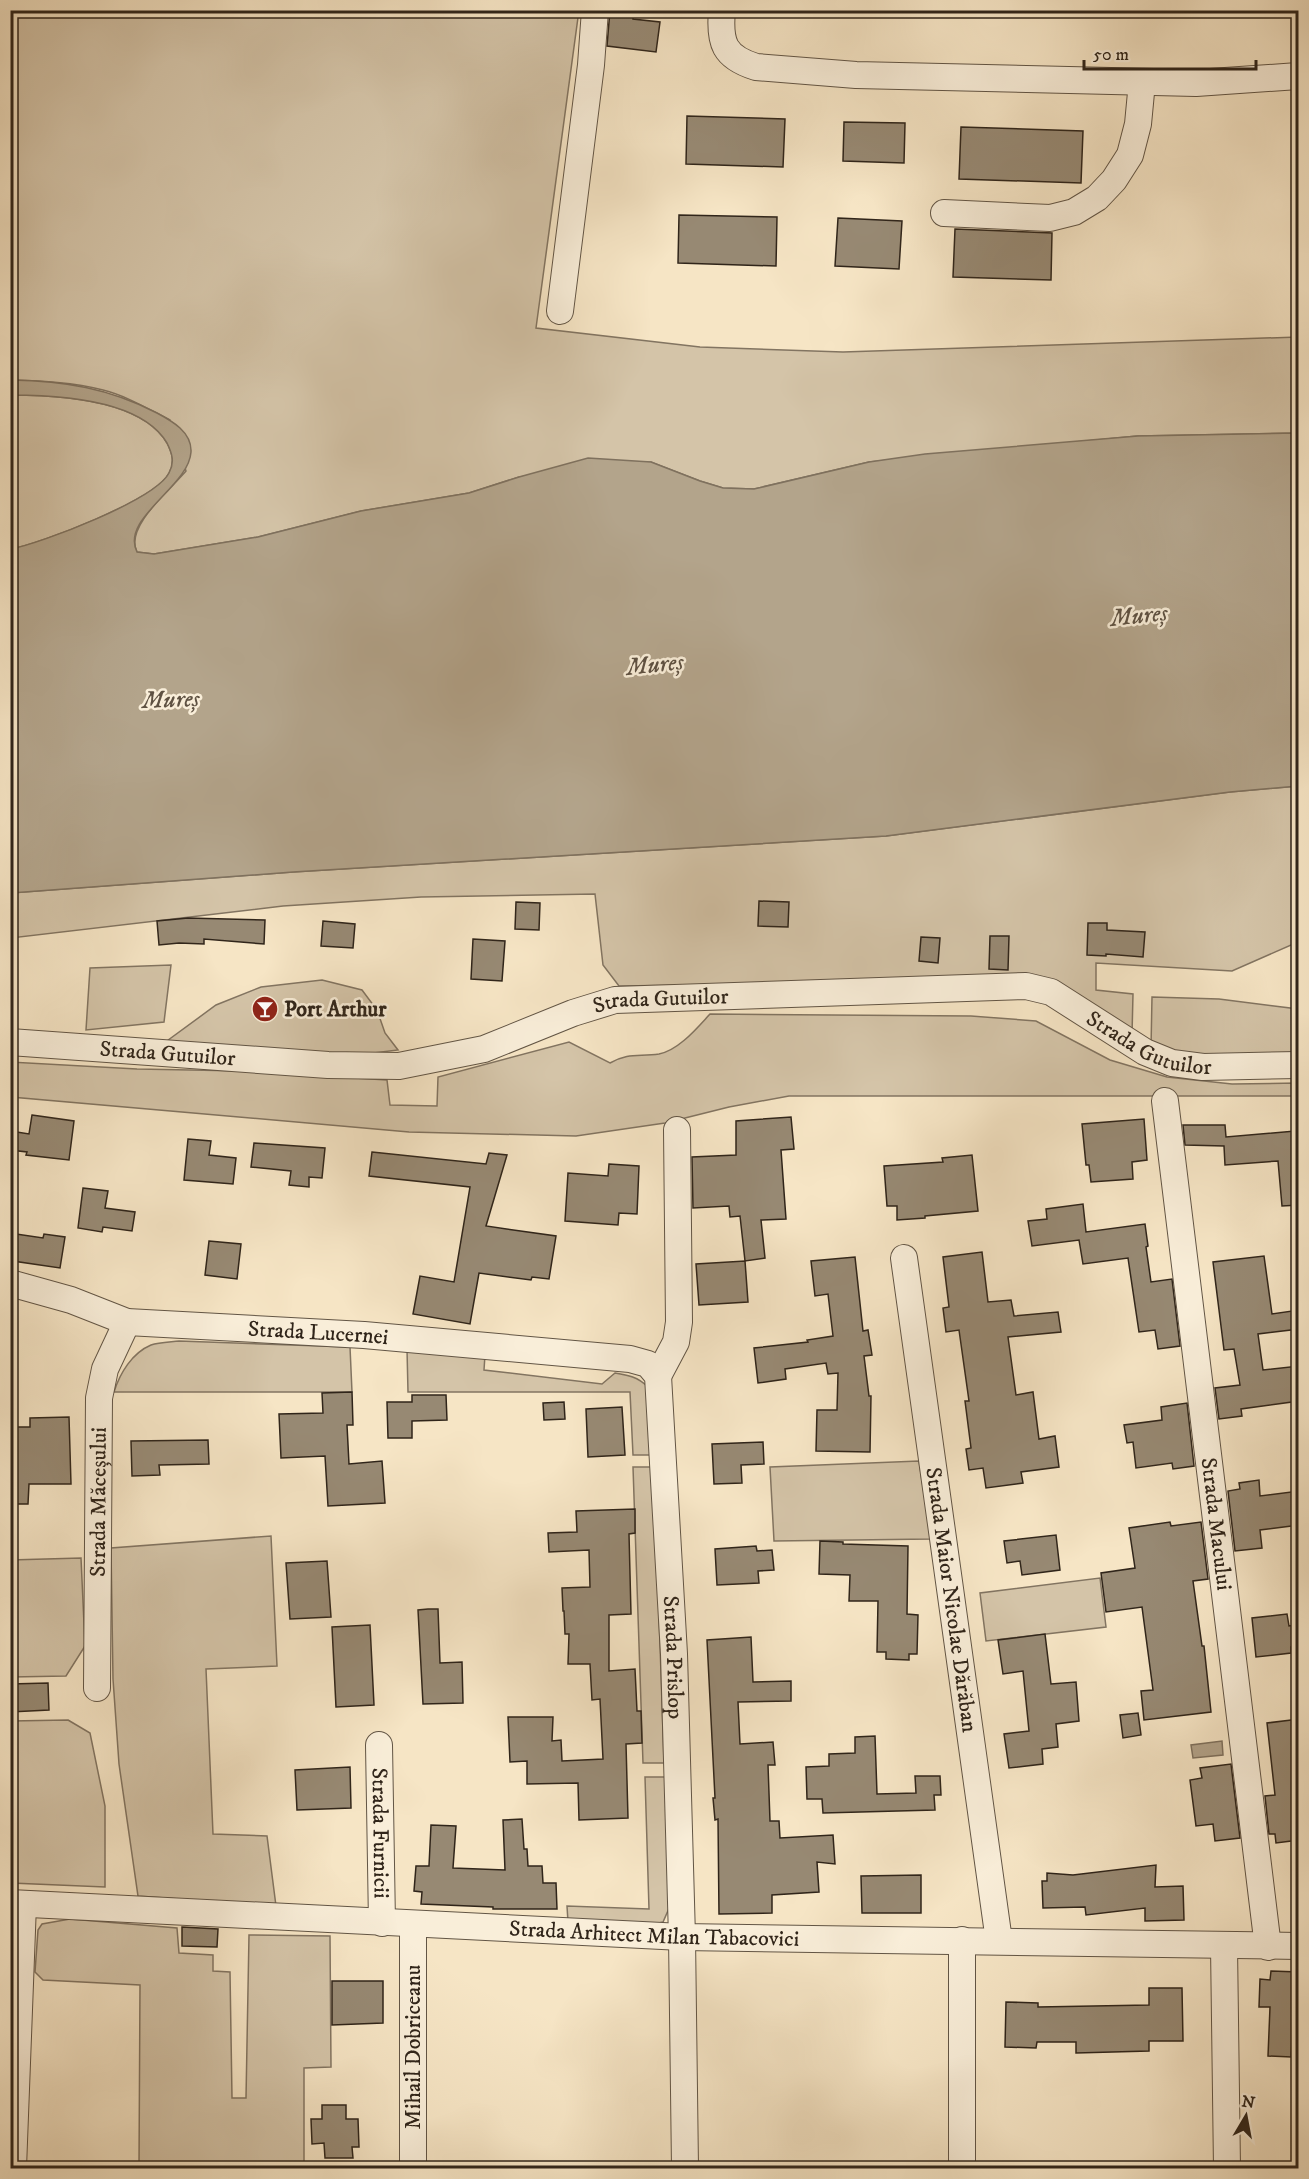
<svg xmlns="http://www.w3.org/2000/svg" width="1309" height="2179" viewBox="0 0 1309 2179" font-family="'IM FELL DW Pica',serif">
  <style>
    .green { fill: #d4c4a8; stroke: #827461; stroke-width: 1.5 }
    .water { fill: #b3a48b; stroke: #7f715e; stroke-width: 1.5 }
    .building { fill: #978973; stroke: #30251a; stroke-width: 1.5 }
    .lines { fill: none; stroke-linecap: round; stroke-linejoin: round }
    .minor-casing { stroke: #625545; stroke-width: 28 }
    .minor { stroke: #f9eed9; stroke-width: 26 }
    .labels { text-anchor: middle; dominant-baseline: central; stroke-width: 5; stroke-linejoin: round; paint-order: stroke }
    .street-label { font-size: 22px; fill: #30251a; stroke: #f9eed9 }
    .poi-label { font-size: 22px; font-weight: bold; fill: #30251a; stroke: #f9eed9; text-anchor: start }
    .water-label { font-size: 24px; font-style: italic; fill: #5e5142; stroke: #f9eed9 }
  </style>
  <rect width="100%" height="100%" fill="#f6e5c5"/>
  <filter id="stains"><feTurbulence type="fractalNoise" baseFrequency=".00333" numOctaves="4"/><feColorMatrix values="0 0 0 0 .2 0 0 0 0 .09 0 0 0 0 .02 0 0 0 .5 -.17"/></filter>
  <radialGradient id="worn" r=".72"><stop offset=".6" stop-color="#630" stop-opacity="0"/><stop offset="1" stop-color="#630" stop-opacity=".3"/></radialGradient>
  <!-- green -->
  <g class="green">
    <path d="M579 10 536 328 700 347 843 352 1298 337V433L1137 436 869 462 754 489 723 488 700 481 651 462 519 477 469 493 361 511 258 537 154 554 137 552C124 527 171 489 186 471L170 420C148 409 127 396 103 390 73 382 41 381 11 380V11Z"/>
    <path d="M11 395C56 395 141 399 167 443 172 453 175 462 169 473 155 500 42 543 11 549Z"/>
    <path d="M1298 786V942L1232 971 1096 963V990L1133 994 1132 1035 1064 990 928 982 619 986 603 965 595 894 421 897 283 906 11 938V893L293 872 886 836 1230 792Z"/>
    <path d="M171 965 164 1022 86 1030 90 968Z"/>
    <path d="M322 980 362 990 377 1010 385 1033 398 1050 365 1054 160 1046 216 1005 261 987Z"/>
    <path d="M1152 997 1219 999 1298 1009V1061L1215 1063 1151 1048Z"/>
    <path d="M710 1014 971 1016 1036 1021 1110 1060 1167 1077 1232 1084 1298 1083V1096H789L729 1107 665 1123 576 1136 409 1132 11 1097 10 1062 137 1069 243 1071 387 1080 390 1105 437 1106 438 1077 569 1042 610 1063C629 1052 639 1057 659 1054 679 1050 697 1028 710 1014Z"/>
    <path d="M179 1341 350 1347 352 1392H114C120 1373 132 1353 151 1345 159 1342 171 1342 179 1341Z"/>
    <path d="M407 1349 485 1355 484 1370 602 1384 615 1373C628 1375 638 1377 648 1387L654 1455H633L630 1392H408Z"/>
    <path d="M919 1461 931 1539 774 1541 770 1467Z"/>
    <path d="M633 1467H654L664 1763H643Z"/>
    <path d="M271 1536 277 1666 206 1669 213 1834 267 1836 276 1906 138 1896 119 1764 113 1679 111 1548Z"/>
    <path d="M81 1558 85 1646 66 1676 11 1677 10 1560Z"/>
    <path d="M1100 1578 1106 1627 986 1641 980 1593Z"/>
    <path d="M68 1720 90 1733 105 1806V1887L11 1883V1721Z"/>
    <path d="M645 1777H666L670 1906 663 1922 654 1924 568 1922 567 1906 649 1909Z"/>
    <path d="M70 1919 177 1928 179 1953 213 1955V1971L230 1972 232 2098H246L249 1935 330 1936 331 2067 304 2068V2168H139L140 1985 43 1980 35 1972 38 1930 42 1924Z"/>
  </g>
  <!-- water -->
  <g class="water">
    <path d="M11 380C64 381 109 388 157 413 172 421 192 432 191 452 189 487 120 518 137 552L154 554 258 537 361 511 469 493 519 477 588 458 651 462 700 481 723 488 754 489 869 462 925 454 1138 436 1298 433V786L1230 792 886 836 293 872 11 893V549C42 543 155 500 169 473 175 462 172 453 167 443 141 399 56 395 11 395Z"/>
    <path d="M1222 1741 1223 1755 1193 1758 1191 1745Z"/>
  </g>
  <!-- building -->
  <g class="building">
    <path d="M610 10H634L633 19 660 22 656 52 607 46Z"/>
    <path d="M687 116 785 119 783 167 686 164Z"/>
    <path d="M844 122 905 123 904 163 843 161Z"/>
    <path d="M961 127 1083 131 1081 183 959 179Z"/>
    <path d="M679 215 777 217 776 266 678 263Z"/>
    <path d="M838 218 902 221 899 269 835 266Z"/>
    <path d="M955 229 1052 233 1051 280 953 277Z"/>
    <path d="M759 901 789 902 788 927 758 926Z"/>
    <path d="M516 902 540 903 539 930 515 929Z"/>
    <path d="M188 918 265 920 264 944 204 939V944L179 943 159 945 157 921Z"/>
    <path d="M323 921 355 924 353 948 321 946Z"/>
    <path d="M1088 923H1107V930L1145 932 1143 957 1106 954V956L1087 955Z"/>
    <path d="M990 936H1009L1008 970 989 969Z"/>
    <path d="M921 937 940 938 938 963 919 961Z"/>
    <path d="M473 939 505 941 502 981 471 979Z"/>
    <path d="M32 1115 74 1121 69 1160 26 1155 27 1152 10 1150V1131L29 1134Z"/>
    <path d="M791 1117 794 1149 781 1150 786 1219 761 1220 765 1258 745 1261 740 1216 730 1217 729 1206 693 1208 692 1157 736 1155V1121Z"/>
    <path d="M1144 1119 1147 1160 1132 1162 1133 1179 1091 1182 1089 1165H1086L1082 1124Z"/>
    <path d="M1183 1125H1225L1226 1137 1295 1131 1299 1153V1205L1282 1206 1278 1161 1225 1165 1224 1146 1185 1145Z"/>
    <path d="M188 1139 211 1141 209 1155 236 1158 233 1184 184 1180Z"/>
    <path d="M254 1143 325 1148 322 1178 309 1177V1187L289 1185 291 1171 251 1167Z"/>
    <path d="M372 1152 486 1164 489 1153 507 1155 486 1226 556 1236 549 1279 532 1277 531 1280 479 1273 470 1324 413 1314 420 1276 454 1282 470 1187 369 1176Z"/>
    <path d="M972 1155 978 1211 925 1216V1218L897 1220V1206H887L884 1166 943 1162 942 1158Z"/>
    <path d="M609 1164 639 1166 637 1214 619 1213 618 1225 565 1221 568 1173 608 1176Z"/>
    <path d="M83 1188 108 1191 105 1208 135 1212 132 1231 103 1227 102 1232 78 1228Z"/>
    <path d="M1083 1204 1086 1232 1145 1224 1148 1246 1146 1247 1151 1282 1172 1279 1180 1346 1158 1349 1155 1330 1139 1332 1128 1258 1083 1264 1079 1240 1032 1246 1028 1221 1047 1219 1046 1209Z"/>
    <path d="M16 1234 43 1238 44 1234 65 1237 60 1268 13 1261Z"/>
    <path d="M209 1241 241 1244 237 1279 205 1275Z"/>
    <path d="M982 1252 988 1302 1011 1300 1014 1316 1058 1312 1061 1332 1008 1337 1016 1395 1033 1392 1039 1439 1055 1436 1059 1467 1021 1472 1023 1483 986 1488 983 1468 969 1470 966 1449 971 1448 965 1401H969L959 1330 946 1332 943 1308 949 1307 943 1257Z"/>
    <path d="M1264 1256 1272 1314 1299 1310V1329L1258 1334 1263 1370 1299 1366V1401L1241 1409 1242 1416 1219 1419 1215 1388 1240 1385 1234 1349 1224 1350 1213 1262Z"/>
    <path d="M855 1257 863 1331 868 1330 872 1355 864 1356 869 1396H871L870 1452 816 1451 817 1410H837L838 1373 828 1374 826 1363 785 1369 786 1379 758 1383 754 1348 808 1342 807 1340 833 1336 828 1294 815 1296 811 1261Z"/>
    <path d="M745 1261 748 1302 699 1305 696 1264Z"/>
    <path d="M352 1392 353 1425H347L349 1464 382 1461 385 1503 328 1506 325 1456 281 1458 279 1414 323 1413 322 1393Z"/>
    <path d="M412 1395H446L447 1420 412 1421V1438H388L387 1402H412Z"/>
    <path d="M564 1402 565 1419 544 1420 543 1403Z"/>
    <path d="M1187 1403 1194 1466 1173 1469 1172 1463 1136 1468 1133 1442 1127 1443 1124 1425 1162 1420 1161 1407Z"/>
    <path d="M622 1407 625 1455 588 1457 586 1409Z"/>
    <path d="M69 1417 71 1484H29L28 1504H10V1427H30V1418Z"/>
    <path d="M208 1440 209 1464 159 1465 160 1475 132 1476 131 1441Z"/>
    <path d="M763 1442 764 1464 741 1465 742 1483 714 1484 712 1444Z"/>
    <path d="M1259 1480 1260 1496 1299 1491V1525L1260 1530 1262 1548 1235 1551 1228 1491 1240 1489 1239 1483Z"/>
    <path d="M635 1509V1533L629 1534 631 1614 609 1615V1671L635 1669 637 1711H641L642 1743 626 1744 628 1818 579 1820 578 1783 527 1784V1761L510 1762 508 1717H553L552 1741 561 1740 562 1761 603 1759 600 1699 592 1700 590 1664H568L569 1634H565L564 1611H563L562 1588 590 1587 589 1550 549 1552 548 1533 577 1532 576 1511Z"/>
    <path d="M1170 1522 1171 1526 1201 1522 1208 1579 1193 1581 1202 1646H1204L1211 1712 1144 1720 1141 1691 1153 1690 1142 1607 1106 1612 1101 1573 1135 1568 1129 1528Z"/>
    <path d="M1056 1535 1060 1570 1022 1575 1020 1561 1007 1563 1004 1541Z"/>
    <path d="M820 1541 843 1542V1544L908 1546 907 1614 918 1615 917 1654H909V1660L886 1659V1652H877L878 1601H849L850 1575 819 1574Z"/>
    <path d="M756 1546 757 1551 772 1550 774 1570 758 1571 759 1583 717 1585 715 1549Z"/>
    <path d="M327 1561 331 1617 290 1619 286 1563Z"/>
    <path d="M428 1609H438L440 1663 462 1662 463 1703 423 1704 418 1610Z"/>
    <path d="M1287 1614 1289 1626 1296 1625 1298 1646 1291 1647V1653L1256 1657 1252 1618Z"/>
    <path d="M370 1625 374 1705 336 1707 332 1627Z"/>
    <path d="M1045 1634 1051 1684 1076 1682 1079 1721 1056 1724 1058 1747 1042 1749 1043 1764 1009 1768 1004 1734 1029 1731 1023 1671 1003 1674 998 1640Z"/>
    <path d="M751 1637 753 1682 791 1681V1701L738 1702 740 1744 773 1742 775 1765H768L770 1821H779L780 1838 833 1835 835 1864 817 1862 819 1892 772 1895V1913L719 1914 718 1819 715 1820 713 1798H715L707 1640Z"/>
    <path d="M48 1683 49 1710 10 1712V1684Z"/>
    <path d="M1138 1713 1141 1735 1123 1738 1120 1715Z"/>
    <path d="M1299 1719V1840L1276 1843 1275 1834H1269L1265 1796 1275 1795 1267 1723Z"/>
    <path d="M875 1736 877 1794 916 1793 915 1776H940L941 1795H934L935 1810 823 1813 822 1799H807L806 1767 829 1766V1754L855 1753V1737Z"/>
    <path d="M1231 1764 1240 1838 1215 1841 1213 1824 1196 1826 1190 1780 1202 1778 1200 1768Z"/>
    <path d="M350 1767 351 1808 297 1810 295 1770Z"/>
    <path d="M522 1819 524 1849H527L528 1866H542L543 1883H556L557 1909H493V1907L421 1904 422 1892 414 1891 416 1866H429L431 1825 456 1826 453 1868 505 1870 503 1820Z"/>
    <path d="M1156 1865 1155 1887 1183 1886 1184 1920 1145 1921V1908L1086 1915 1085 1907 1043 1908 1042 1881H1047V1873L1073 1875Z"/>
    <path d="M921 1875V1913H862L861 1876Z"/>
    <path d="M182 1927 218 1929 217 1947 182 1946Z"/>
    <path d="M1271 1971 1299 1972V2010H1294L1291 2057 1268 2056 1270 2007H1259L1260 1979 1270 1980Z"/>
    <path d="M332 1981H383V2023L332 2025Z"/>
    <path d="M1149 1988H1182L1183 2041H1149V2051L1076 2053V2042H1037L1036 2048 1005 2047 1006 2002 1038 2003V2007L1149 2005Z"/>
    <path d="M322 2105H346V2119H358L359 2147H352L353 2158H325L324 2143 312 2144 311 2119H322Z"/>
  </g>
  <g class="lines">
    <defs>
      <g id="minor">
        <path d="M722 10C719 43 724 57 756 67L856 75 1196 83 1298 76"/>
        <path d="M944 213 1050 218 1074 212 1097 198 1114 180 1130 155 1138 124 1142 82"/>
        <path d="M560 311 591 65 595 10"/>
        <path id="s1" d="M10 1042 328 1065 399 1066 484 1049 573 1013 615 1000 1026 986 1051 992 1145 1052 1172 1063 1203 1067 1298 1065"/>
        <path id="s2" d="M1165 1101 1268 1947"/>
        <path id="s3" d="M904 1258 999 1941"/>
        <path id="s4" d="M10 1283 71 1300 127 1322 364 1335 630 1359 648 1364 658 1376 674 1654 682 1937 685 2168"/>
        <path d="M658 1376 676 1342 679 1322 677 1130"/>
        <path id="s5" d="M97 1688 99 1398 105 1369 127 1322"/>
        <path id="s6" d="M379 1745 382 1923"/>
        <path id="s7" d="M10 1903 682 1937 1298 1946"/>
        <path d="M1224 1946 1227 2168"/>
        <path d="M13 2168 23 1904"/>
        <path d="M413 2168V1925"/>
        <path d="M962 2168V1940"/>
      </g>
    </defs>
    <!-- minor casing -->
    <use href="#minor" class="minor-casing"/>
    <!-- minor -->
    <use href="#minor" class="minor"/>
  </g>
  <!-- icons -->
  <defs>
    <symbol id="bar-disc" viewBox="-11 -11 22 22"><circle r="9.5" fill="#8f2418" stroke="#f9eed9"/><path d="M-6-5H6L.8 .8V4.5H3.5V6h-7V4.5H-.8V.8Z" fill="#fff"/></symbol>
  </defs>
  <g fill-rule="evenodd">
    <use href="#bar-disc" x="250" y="994" width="30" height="30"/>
  </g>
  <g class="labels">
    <!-- street labels -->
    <g class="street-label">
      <text stroke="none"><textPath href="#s1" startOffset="662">Strada Gutuilor</textPath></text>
      <text stroke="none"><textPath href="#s1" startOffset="1166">Strada Gutuilor</textPath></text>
      <text stroke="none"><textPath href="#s1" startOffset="158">Strada Gutuilor</textPath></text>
      <text stroke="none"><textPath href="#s4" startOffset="315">Strada Lucernei</textPath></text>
      <text stroke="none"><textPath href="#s5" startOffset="186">Strada Măceșului</textPath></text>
      <text stroke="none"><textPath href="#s2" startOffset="426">Strada Macului</textPath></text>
      <text stroke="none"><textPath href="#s3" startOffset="345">Strada Maior Nicolae Dărăban</textPath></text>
      <text stroke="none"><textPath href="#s4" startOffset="944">Strada Prislop</textPath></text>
      <text stroke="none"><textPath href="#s6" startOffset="88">Strada Furnicii</textPath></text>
      <text stroke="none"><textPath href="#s7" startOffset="645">Strada Arhitect Milan Tabacovici</textPath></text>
      <text transform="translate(413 2047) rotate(-90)">Mihail Dobriceanu</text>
    </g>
    <!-- poi labels -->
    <g class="poi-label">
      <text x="284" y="1009">Port Arthur</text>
    </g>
    <!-- water labels -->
    <g class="water-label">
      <text transform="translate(1139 616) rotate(-6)">Mureș</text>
      <text transform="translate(655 665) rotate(-6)">Mureș</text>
      <text transform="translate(171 700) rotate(-2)">Mureș</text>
    </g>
  </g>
  <!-- margin -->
  <rect width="1309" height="2179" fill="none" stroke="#f6e5c5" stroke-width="36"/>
  <rect x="12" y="12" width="1285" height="2155" fill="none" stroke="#30251a" stroke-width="3"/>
  <rect x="18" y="18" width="1273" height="2143" fill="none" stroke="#30251a" stroke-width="1.5"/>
  <!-- north arrow -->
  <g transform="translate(1246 2116) rotate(10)" stroke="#f9eed9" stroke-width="4.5" paint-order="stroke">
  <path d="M0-4.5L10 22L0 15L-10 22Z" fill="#30251a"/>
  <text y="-9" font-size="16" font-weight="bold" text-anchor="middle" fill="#30251a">N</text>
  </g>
  <!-- scale -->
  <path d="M1084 60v9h172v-9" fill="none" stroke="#30251a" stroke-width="3"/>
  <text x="1093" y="60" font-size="18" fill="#30251a" stroke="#f9eed9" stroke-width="4.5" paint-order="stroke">50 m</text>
  <rect width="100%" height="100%" filter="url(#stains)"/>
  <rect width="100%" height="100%" fill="url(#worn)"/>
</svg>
